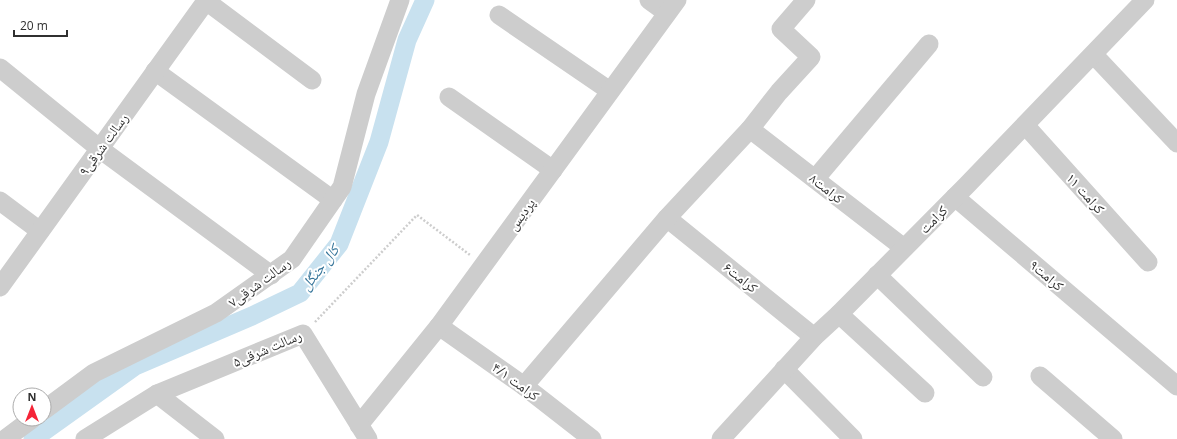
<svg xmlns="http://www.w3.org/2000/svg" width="1177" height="439" viewBox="0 0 1177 439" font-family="'Open Sans','Noto Naskh Arabic',sans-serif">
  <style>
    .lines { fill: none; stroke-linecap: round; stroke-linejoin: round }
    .canal { stroke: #c8e1ef; stroke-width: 19 }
    .path { stroke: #cdcdcd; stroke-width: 2.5; stroke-dasharray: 2 2; stroke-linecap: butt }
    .minor { stroke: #cdcdcd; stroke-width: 19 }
    .labels { text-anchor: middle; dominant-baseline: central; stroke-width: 4; stroke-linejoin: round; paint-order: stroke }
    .street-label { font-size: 14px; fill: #303030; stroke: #fff }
    .water-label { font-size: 15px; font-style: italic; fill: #36759a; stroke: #fff }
  </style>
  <rect width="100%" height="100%" fill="#fff"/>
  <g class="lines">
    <!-- canal -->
    <path class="canal" d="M33 439 135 366 252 316 300 293 339 244 379 142 407 40 425 0"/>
    <!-- path -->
    <path class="path" d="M315 322 417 215 470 255"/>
    <!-- minor -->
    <g class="minor">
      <path d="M649 0 667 13"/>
      <path d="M499 15 610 91"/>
      <path d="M1094 55 1177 143"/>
      <path d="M0 68 100 149 271 275"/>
      <path d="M155 71 333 200"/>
      <path d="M449 97 553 170"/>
      <path d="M1025 125 1148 262"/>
      <path d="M750 129 904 248"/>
      <path d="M815 179 929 44"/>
      <path d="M955 197 1177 386"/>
      <path d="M0 201 40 231"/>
      <path d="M667 218 814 337"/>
      <path d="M877 275 983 377"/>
      <path d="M0 287 206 1 312 80"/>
      <path d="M839 314 925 393"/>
      <path d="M439 326 524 386 592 439"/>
      <path d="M784 369 853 439"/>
      <path d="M1040 376 1113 439"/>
      <path d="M524 386 667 218 750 129 779 92 811 57 781 29 806 0"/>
      <path d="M157 394 215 439"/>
      <path d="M44 410 94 373 216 313 292 259 342 187 366 94 400 0"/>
      <path d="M359 425 439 326 677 0"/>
      <path d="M5 439 32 419"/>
      <path d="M85 439 157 394 303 334 368 439"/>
      <path d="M721 439 814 337 839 314 967 185 1145 0"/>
    </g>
  </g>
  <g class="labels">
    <!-- street labels -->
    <g class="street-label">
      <text transform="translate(103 144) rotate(-54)">رسالت شرقی۹</text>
      <text transform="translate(827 188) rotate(38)">کرامت۸</text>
      <text transform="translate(1086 193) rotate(48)">کرامت ۱۱</text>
      <text transform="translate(521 214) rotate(-54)">پردیس</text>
      <text transform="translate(933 219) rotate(-45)">کرامت</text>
      <text transform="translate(1047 275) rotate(40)">کرامت۹</text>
      <text transform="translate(741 277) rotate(39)">کرامت۶</text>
      <text transform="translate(259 282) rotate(-36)">رسالت شرقی۷</text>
      <text transform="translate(267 348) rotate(-23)">رسالت شرقی۵</text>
      <text transform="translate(516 381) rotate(36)">کرامت ۴/۱</text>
    </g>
    <!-- water labels -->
    <g class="water-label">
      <text transform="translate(319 267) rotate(-52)">کال جنگل</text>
    </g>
  </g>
  <!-- north arrow -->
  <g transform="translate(32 407)"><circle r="19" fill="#ffffff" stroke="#acacac"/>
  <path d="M0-3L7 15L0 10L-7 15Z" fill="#f52437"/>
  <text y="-6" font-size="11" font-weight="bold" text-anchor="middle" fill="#303030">N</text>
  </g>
  <!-- scale -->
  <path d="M14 30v6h53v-6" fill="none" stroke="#303030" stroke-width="2"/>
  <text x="20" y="30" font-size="12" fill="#303030" stroke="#ffffff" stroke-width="3" paint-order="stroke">20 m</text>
</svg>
